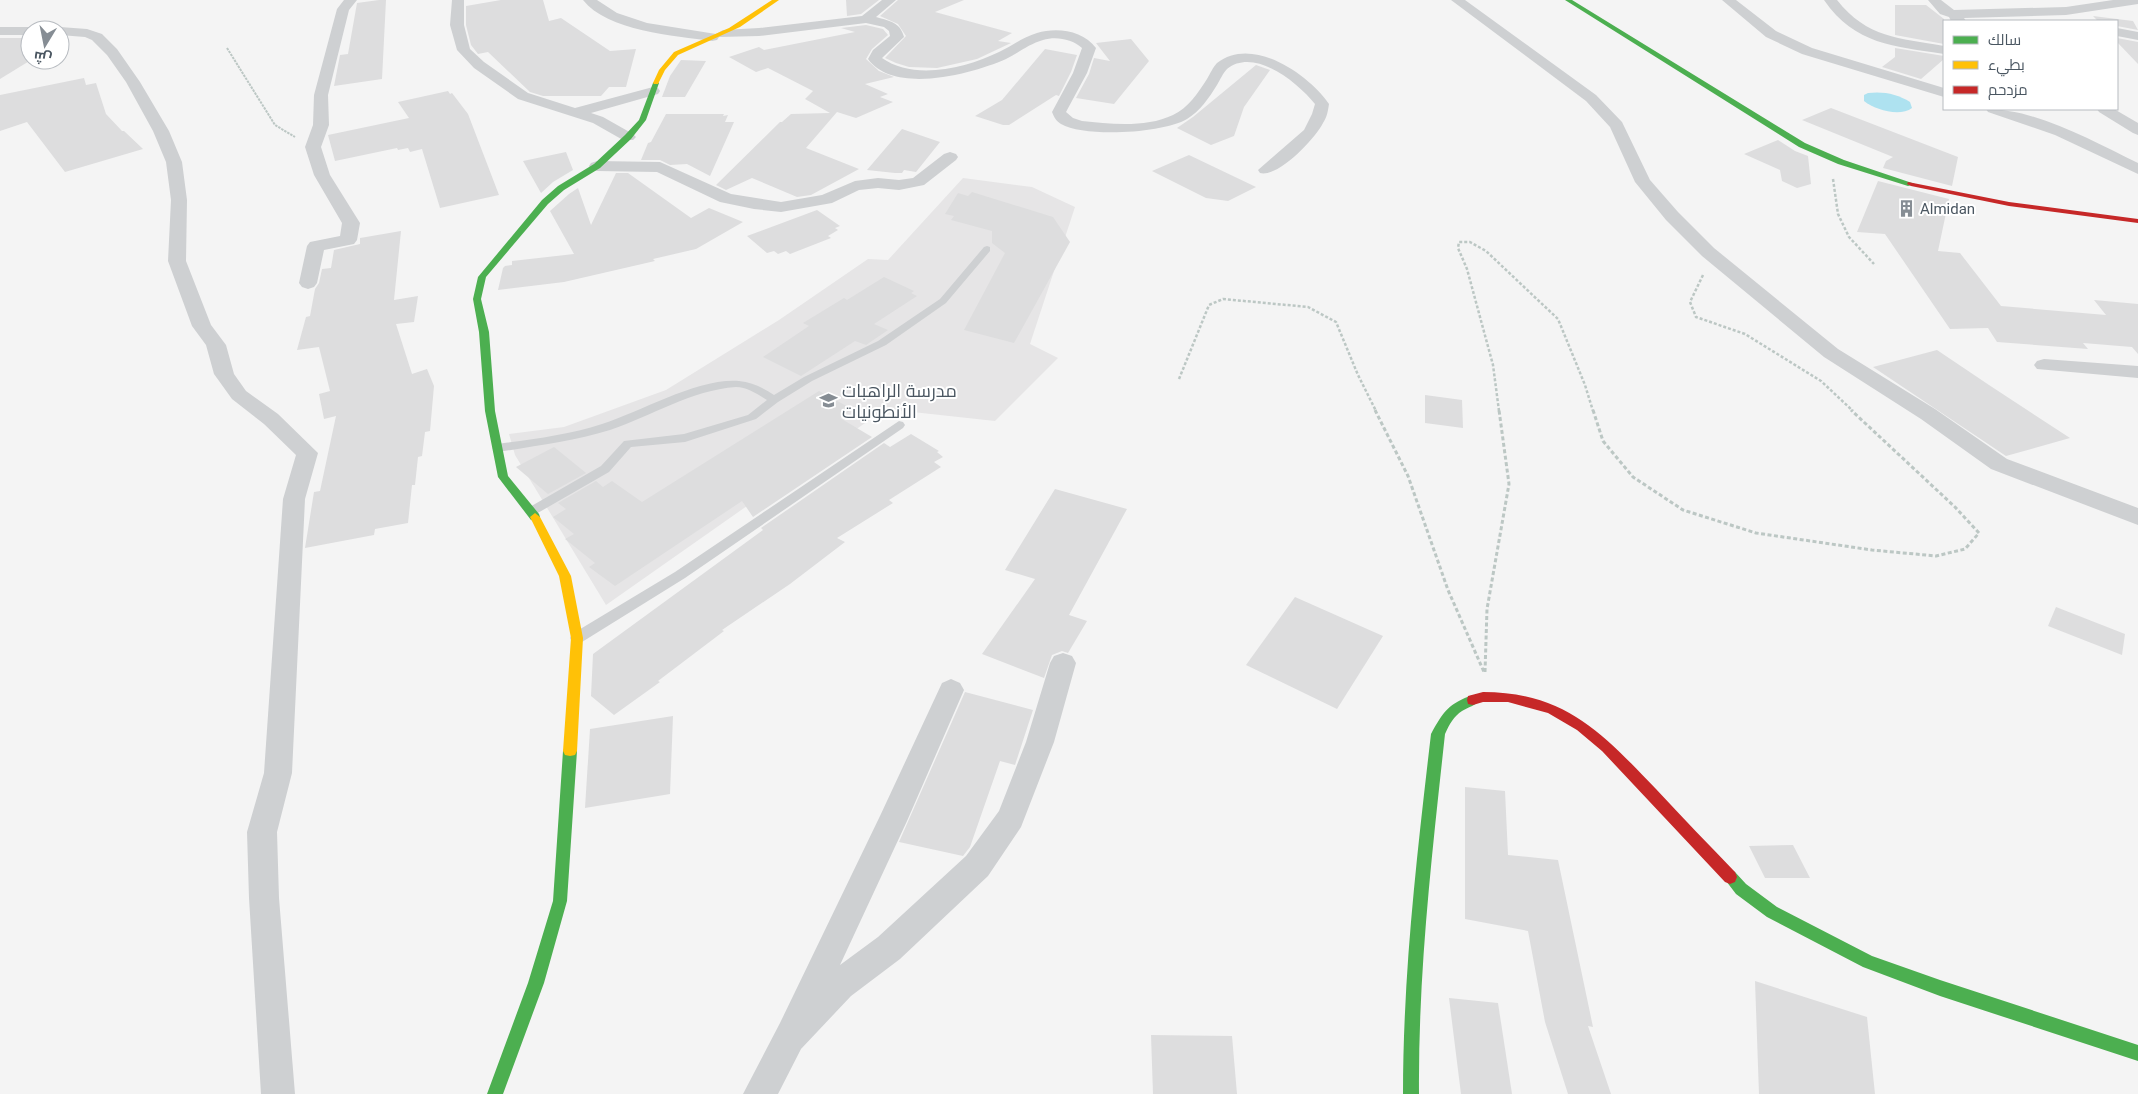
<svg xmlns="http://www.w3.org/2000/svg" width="2138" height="1094" viewBox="0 0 2138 1094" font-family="Roboto,Cairo,sans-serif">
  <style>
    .education { fill: #e6e5e6 }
    .water { fill: #aee2f0 }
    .building { fill: #ddddde }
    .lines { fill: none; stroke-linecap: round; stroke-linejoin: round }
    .path-far2 { stroke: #bcc7c4; stroke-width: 2; stroke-dasharray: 2.5 1; stroke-linecap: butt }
    .path-far1 { stroke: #bcc7c4; stroke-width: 2.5; stroke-dasharray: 3 2; stroke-linecap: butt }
    .path { stroke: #bcc7c4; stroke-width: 3; stroke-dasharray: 4 2.5; stroke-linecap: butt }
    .lane { fill: #ced0d2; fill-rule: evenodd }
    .street { fill: #ced0d2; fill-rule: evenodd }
    .fast { fill: #4caf50; fill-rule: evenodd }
    .slow { fill: #ffc107; fill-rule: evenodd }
    .jam { fill: #c62828; fill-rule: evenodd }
    .labels { text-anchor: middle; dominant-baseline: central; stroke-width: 4; stroke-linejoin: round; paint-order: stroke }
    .far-poi-label { font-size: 15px; fill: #4a5661; stroke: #fff; text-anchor: start }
    .poi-label { font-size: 18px; fill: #4a5661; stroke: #fff; text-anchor: start }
  </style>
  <rect width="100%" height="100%" fill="#f4f4f4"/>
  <!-- education -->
  <path class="education" d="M963 178 1032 187 1075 207 1030 344 1058 358 995 421 885 409 606 605 515 455 509 434 564 427 666 390 779 320 868 259 888 260Z"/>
  <!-- water -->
  <path class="water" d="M1868 93C1883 91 1898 94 1910 102L1912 108C1900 117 1875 110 1864 101V95Z"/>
  <!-- building -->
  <g class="building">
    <path d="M379 0H386L382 79 334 86 340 55 348 54 357 3Z"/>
    <path d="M501 0H543L549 21 561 18 610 51 636 49 626 87H609L601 96H543L530 92 488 52 478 54 471 45 466 25V6Z"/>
    <path d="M846 0H879L861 14 847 16Z"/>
    <path d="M898 0H964L935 12 1012 33 998 41 1011 43 977 59 937 68 909 67 896 63 885 58 906 36 898 24 880 16Z"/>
    <path d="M1895 5H1926L1944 19V44L1895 35Z"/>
    <path d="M2093 16 2133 21 2138 30 2117 26V21H2098Z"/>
    <path d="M866 25 883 29 888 35 872 49 866 59 879 71 894 77 865 84 888 94 880 97 893 102 856 118 837 112 806 148 859 169 811 195 797 197 752 178 726 190 716 185 780 122H782L791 114 830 113 805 99 813 91 768 68 756 72 729 57 759 47 764 50 855 32 841 28Z"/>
    <path d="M0 38H30L31 60 0 79Z"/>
    <path d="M2117 38 2138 42V64L2117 42Z"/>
    <path d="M1131 39 1149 61 1114 104 1076 98 1089 74 1094 58 1110 61 1096 43Z"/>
    <path d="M1895 48 1944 56V59L1921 79 1882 67 1895 57Z"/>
    <path d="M1045 49 1077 55 1071 72 1059 96 1056 95 1009 125H1003L975 116 1002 100Z"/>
    <path d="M681 60 706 61 685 97H662L670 76Z"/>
    <path d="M1256 65 1270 70 1244 107 1234 136 1211 145 1177 128 1193 117Z"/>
    <path d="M84 78 86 85 96 83 106 114 122 131H124L143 149 65 172 27 122 0 131V95Z"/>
    <path d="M448 91 450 94 452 93 468 114 499 195 440 208 422 149 410 152 408 148 398 150 397 148 335 161 328 135 409 118 398 102Z"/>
    <path d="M1831 108 1958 157 1952 186 1883 168 1886 161 1893 157 1802 120Z"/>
    <path d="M666 114H724L723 116 728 115 725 122H734L710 176 687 164 670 165 660 160H641L648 143 651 142Z"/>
    <path d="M902 129 940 142 916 172 904 170 902 173H895L867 170Z"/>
    <path d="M1778 140 1795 151 1808 156 1811 184 1797 188 1782 181 1780 170 1744 154Z"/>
    <path d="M566 152 573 170 553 182 541 193 523 161Z"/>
    <path d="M1189 155 1256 187 1228 201 1206 198 1152 171Z"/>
    <path d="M616 173H628L691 218 709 208 743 222 696 249 653 259 655 261 564 282 498 290 503 268 505 266 512 265V261L574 254 550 211 569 194 578 188 591 225Z"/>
    <path d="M1878 181 1949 199 1938 251 1960 253 2001 306 2106 315 2094 300 2138 304V354L2132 347 2083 343 2088 349 1997 342 1988 328 1950 329 1885 234 1857 232Z"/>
    <path d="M972 192 1053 217 1070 242 1014 343 964 330 1005 253 992 243V231L951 220 954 216 945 214 958 193 968 196Z"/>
    <path d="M817 210 840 226 835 228 838 230 828 236 831 238 790 254 786 251 778 254 774 251 767 253 747 236Z"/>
    <path d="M401 231 394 300 418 296 414 322 396 324 412 374 427 369 434 386 430 431 425 432 422 456 418 457 415 485H412L408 523 375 529 374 535 305 548 314 492 320 491 336 416 324 419 319 394 330 391 319 347 297 350 306 317 310 316 315 289 319 283 322 269 331 268 334 250 360 244V238Z"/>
    <path d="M884 277 914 291 911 293 917 296 874 324 888 330 866 345 855 341 801 376 763 357 809 326 803 323 844 298 847 300Z"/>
    <path d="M1937 350 1989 385 2070 438 2006 456 1873 367Z"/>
    <path d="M819 391 852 409 840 418 872 437 753 517 742 501 615 586 589 567 595 563 565 539 574 534 553 517 566 509 558 503 596 481 603 487 612 481 642 502Z"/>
    <path d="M1425 395 1462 400 1463 428 1425 423Z"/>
    <path d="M911 434 939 451 937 452 943 457 934 462 941 467 889 500 893 503 837 538 845 542 790 584 722 630 724 631 658 681 660 682 614 715 591 696 593 654 763 530 761 528 884 443 890 447Z"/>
    <path d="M554 447 586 473 548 494 516 467Z"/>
    <path d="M1055 489 1127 509 1069 615 1087 621 1068 653 1062 651 1052 655 1044 678 982 654 1035 579 1005 570Z"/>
    <path d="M1295 597 1383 636 1337 709 1246 665Z"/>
    <path d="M2056 607 2125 634 2122 655 2048 626Z"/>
    <path d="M965 692 1033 710 1015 765 1000 761 970 847 963 856 899 842Z"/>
    <path d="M673 716 670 794 585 808 590 729Z"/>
    <path d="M1465 787 1505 791 1508 855 1558 860 1593 1027 1588 1026 1611 1094H1568L1545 1022 1528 931 1465 919Z"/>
    <path d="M1793 845 1810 878H1765L1749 846Z"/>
    <path d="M1755 981 1867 1017 1875 1094H1759Z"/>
    <path d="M1449 998 1498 1003 1512 1094H1461Z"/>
    <path d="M1151 1035 1232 1036 1237 1094H1153Z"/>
  </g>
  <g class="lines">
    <!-- path-far2 -->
    <path class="path-far2" d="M227 48 275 125 295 137"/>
    <!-- path-far1 -->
    <g class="path-far1">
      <path d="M1833 179 1838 214 1849 237 1874 264"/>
      <path d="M1703 275 1690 302 1696 317 1745 334 1821 381 1853 411"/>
      <path d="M1179 379 1209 305 1223 299 1308 307 1336 322 1358 375 1376 411"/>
      <path d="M1499 411 1493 365 1467 269 1458 248 1459 242H1470L1486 251 1558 319 1585 385 1593 411"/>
    </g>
    <!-- path -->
    <g class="path">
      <path d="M1375 410 1408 476 1448 590 1484 672"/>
      <path d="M1593 410 1603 441 1633 477 1683 510 1756 533 1872 550 1936 556 1965 549 1979 533 1955 507 1851 410"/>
      <path d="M1485 672 1487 609 1509 484 1499 410"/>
    </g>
    <!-- lane -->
    <g class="lane">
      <path d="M987 246 990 247V251L946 303 886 345 812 381 778 402 756 419 685 442 631 447 609 472 536 514 532 515 526 511 528 508 601 466 624 441 684 434 748 415 767 400C757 394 747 387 736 387 691 390 652 416 610 430 574 441 535 446 498 452L492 448 498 444C533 439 569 435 602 424 643 411 697 378 739 381 752 382 763 388 774 395L804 377 878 341 940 299 984 247Z"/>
      <path d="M899 421 903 422 905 425 903 428 685 578 582 642 577 643 572 642 570 638 572 634 675 572Z"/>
    </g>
    <!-- street -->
    <g class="street">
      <path d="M344 0H357L349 10 328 95 329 125 321 147 330 175 360 223 357 240 354 244 324 250 317 283 314 287 308 289 302 287 299 283 307 246 310 242 340 236 342 223 314 175 305 147 313 125 314 95 337 9Z"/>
      <path d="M452 0H464V25L470 49 484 62 528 93 575 108 653 87 658 88 660 91 658 94 591 113 603 117 633 134 636 137 633 140H623L593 123 518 99 474 68 457 50 450 25Z"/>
      <path d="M583 0H597L617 13 647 23 716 34 723 30 759 28 862 16 882 0H896L876 17C890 21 900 22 904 37L882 58C914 81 966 68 999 52 1012 46 1023 37 1037 33 1056 27 1083 30 1096 48L1087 73 1066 112 1073 118 1082 121C1110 124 1146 128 1173 115 1188 108 1198 93 1207 79 1210 74 1213 67 1217 63 1253 35 1309 75 1329 104 1328 111 1327 117 1323 123 1315 139 1278 178 1260 173L1258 170 1304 130 1312 114 1315 104C1298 83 1255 47 1227 69 1223 73 1220 80 1217 85 1209 98 1200 111 1187 119 1164 133 1085 138 1061 124 1056 121 1054 117 1052 112L1073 73 1082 48C1072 39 1056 36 1043 40 1029 44 1018 53 1006 59 972 74 894 95 868 59L873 50 890 36 889 31 884 27 866 23 759 36 719 37 717 40 712 41C675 36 607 31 583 0Z"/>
      <path d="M1451 0H1465L1596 95 1622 122 1650 180 1678 212 1714 248 1838 349 1935 409 2007 459 2138 508V525L1991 469 1921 419 1824 357 1702 256 1666 220 1635 182 1610 127 1586 101Z"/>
      <path d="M1722 0H1736L1776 31 1812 48 1944 88V97L1802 54 1766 37Z"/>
      <path d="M1824 0H1837C1867 38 1899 38 1944 46V54C1894 46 1855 45 1824 0Z"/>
      <path d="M1928 0H1941L1954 10 2066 7 2113 0H2138V4L2066 15 1964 18 1966 21H1951L1949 17 1940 14Z"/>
      <path d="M0 27H30L36 30H30V35H0Z"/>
      <path d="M60 27 87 29 102 34 117 49 140 82 169 131 182 162 187 200 186 261 211 325 226 345 234 374 246 391 278 414 318 453 305 499 292 773 277 832 279 898 295 1094H261L249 898 247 832 264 773 283 499 296 455 264 424 232 399 214 374 206 345 192 326 168 261 171 200 166 162 153 131 126 82 107 55 92 40 85 37 60 35V30H54Z"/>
      <path d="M2117 28 2138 32V40L2117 36Z"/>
      <path d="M1986 109C2037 109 2092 141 2138 163V174L2055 135 1988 112Z"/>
      <path d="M2097 109H2114L2138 123V135L2133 133 2099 112Z"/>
      <path d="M950 152 956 154 958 157 956 160 924 185 899 190 878 188 859 190 832 203 781 212 754 209 720 202 657 172 597 171 591 169 589 166 591 163 597 161 660 162 731 194 781 202 822 195 855 181 878 178 899 180 913 178 944 154Z"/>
      <path d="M2044 359 2138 366V378L2037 369 2034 365 2037 361Z"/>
      <path d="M1063 653 1072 656 1076 663 1054 742 1021 827 988 876 900 959 851 996 801 1049 778 1094H743L780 1023 880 816 942 683 951 679 960 683 964 690 907 821 840 965 878 937 966 856 999 811 1026 742 1050 663 1054 656Z"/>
    </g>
    <!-- fast -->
    <g class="fast">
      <path d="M1565 0H1572L1805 143 1844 160 1915 184 1908 186 1838 164 1799 147Z"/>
      <path d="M656 81 659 83 646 120 631 139 600 168 564 190 548 204 486 277 481 299 489 332 495 411 508 476 539 514 540 517 535 521 531 520 498 477 485 411 479 332 473 299 478 277 542 200 558 186 594 164 625 135 639 120 653 83Z"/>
      <path d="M1473 695 1478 696 1479 700C1476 706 1468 707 1462 711 1454 716 1449 725 1445 734 1432 854 1418 973 1419 1094H1403C1403 973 1417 854 1431 734 1443 712 1449 703 1473 695Z"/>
      <path d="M570 746 575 747 577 751 567 901 544 983 503 1094H487L528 983 553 901 563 751 565 747Z"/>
      <path d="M1730 870 1735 872 1746 884 1777 907 1872 956 1940 980 2138 1045V1061L1940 996 1863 967 1767 917 1736 894 1723 877 1725 872Z"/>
    </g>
    <!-- slow -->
    <g class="slow">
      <path d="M772 0H779L740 27 678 55 665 70 658 84H654L653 83 659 70 674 52 729 28Z"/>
      <path d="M535 513 540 517 571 576 583 638 577 751 575 755 570 756 565 755 563 751 571 638 559 576 530 517Z"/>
    </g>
    <!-- jam -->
    <g class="jam">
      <path d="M1908 182 2009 202 2138 219V223L2009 206 1911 186 1907 184Z"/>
      <path d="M1483 692C1566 692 1603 734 1656 789 1682 817 1709 845 1735 872L1737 877 1735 882 1730 884 1725 882 1602 751 1577 730 1548 713 1508 702H1483L1473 705 1468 704 1467 700 1468 696Z"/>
    </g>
  </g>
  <!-- icons -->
  <defs>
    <symbol id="building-bare" viewBox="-9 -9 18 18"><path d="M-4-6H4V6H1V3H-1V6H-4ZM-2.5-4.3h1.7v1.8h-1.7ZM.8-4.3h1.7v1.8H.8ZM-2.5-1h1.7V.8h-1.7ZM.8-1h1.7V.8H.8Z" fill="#868d94" stroke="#fff" stroke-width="2.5" paint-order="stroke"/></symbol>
    <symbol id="school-bare" viewBox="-9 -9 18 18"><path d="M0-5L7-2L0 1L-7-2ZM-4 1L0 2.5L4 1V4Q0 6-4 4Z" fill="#868d94" stroke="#fff" stroke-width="2.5" paint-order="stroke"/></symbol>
  </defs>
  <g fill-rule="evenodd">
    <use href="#building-bare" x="1894" y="196" width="25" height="25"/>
    <use href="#school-bare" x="816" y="388" width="25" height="25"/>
  </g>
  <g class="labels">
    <!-- far-poi labels -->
    <g class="far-poi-label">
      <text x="1920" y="209">Almidan</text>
    </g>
    <!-- poi labels -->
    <g class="poi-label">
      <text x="842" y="390">مدرسة الراهبات<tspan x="842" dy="21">الأنطونيات</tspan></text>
    </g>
  </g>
  <!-- legend -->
  <rect x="1943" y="20" width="175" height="90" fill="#ffffff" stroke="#b7bbc0"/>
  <rect x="1953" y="36" width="25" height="8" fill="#4caf50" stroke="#b7bbc0"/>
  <text x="1988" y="45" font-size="15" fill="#4a5661">سالك</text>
  <rect x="1953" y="61" width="25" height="8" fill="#ffc107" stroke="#b7bbc0"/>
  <text x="1988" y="70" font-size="15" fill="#4a5661">بطيء</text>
  <rect x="1953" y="86" width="25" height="8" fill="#c62828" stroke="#b7bbc0"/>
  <text x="1988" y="95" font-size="15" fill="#4a5661">مزدحم</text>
  <!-- north arrow -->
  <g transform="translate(45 45) rotate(190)"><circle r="24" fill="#ffffff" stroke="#b7bbc0"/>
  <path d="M0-4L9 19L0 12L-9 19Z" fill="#868d94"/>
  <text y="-8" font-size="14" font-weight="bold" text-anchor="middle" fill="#4a5661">ش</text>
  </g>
</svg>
